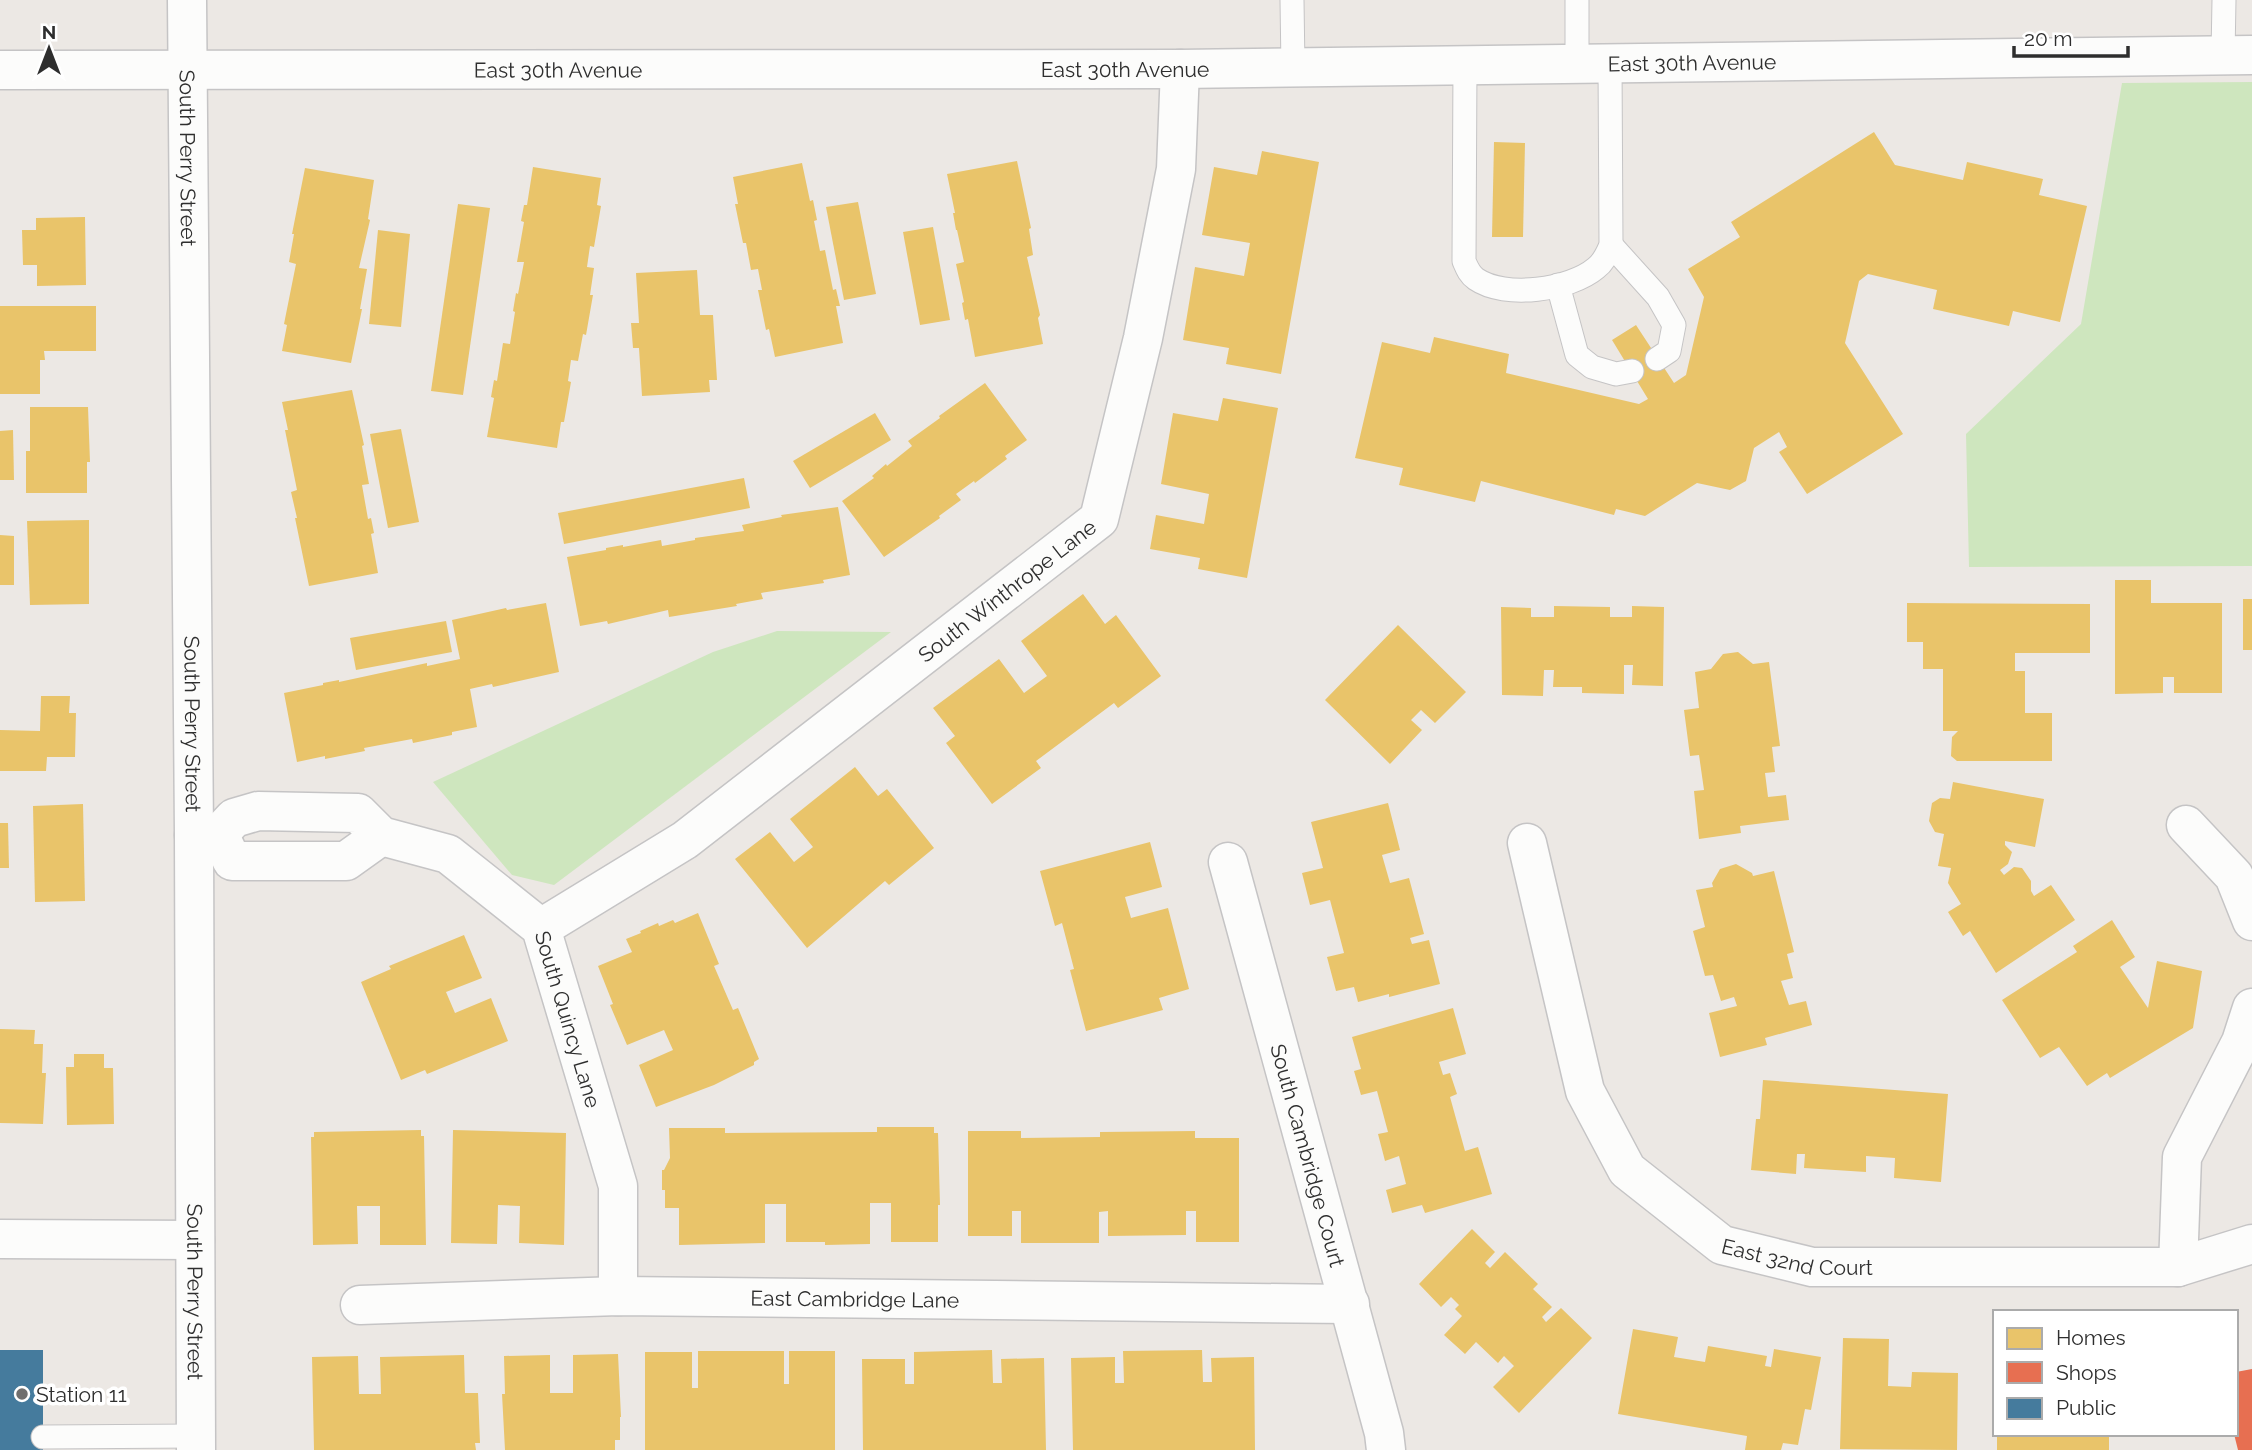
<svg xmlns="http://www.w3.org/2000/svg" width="2252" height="1450" viewBox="0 0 2252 1450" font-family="Raleway,sans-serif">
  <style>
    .green { fill: #cee6be }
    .homes { fill: #e9c46a }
    .shops { fill: #e76f51 }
    .public { fill: #457b9d }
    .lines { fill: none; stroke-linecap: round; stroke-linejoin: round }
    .lane-casing { stroke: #c5c4c5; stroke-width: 25 }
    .street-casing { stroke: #c5c4c5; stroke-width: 41 }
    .secondary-casing { stroke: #c5c4c5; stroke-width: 41 }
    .lane { stroke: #fcfcfb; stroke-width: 23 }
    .street { stroke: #fcfcfb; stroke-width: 38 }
    .secondary { stroke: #fcfcfb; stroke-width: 38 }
    .poi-dot { fill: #706f6e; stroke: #fff; stroke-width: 2.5 }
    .labels { text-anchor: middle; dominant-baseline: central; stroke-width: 7; stroke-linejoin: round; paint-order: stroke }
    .street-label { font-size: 21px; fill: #2e2e2e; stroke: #fff }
    .poi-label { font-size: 21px; fill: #2e2e2e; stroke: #fff; text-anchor: start }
  </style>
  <rect width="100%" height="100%" fill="#ece8e4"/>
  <!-- green -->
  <g class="green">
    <path d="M2252 82V566L1969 567 1966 434 2081 324 2122 83Z"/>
    <path d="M777 631 891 632 554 885 512 875 433 782 713 652Z"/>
  </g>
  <!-- homes -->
  <g class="homes">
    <path d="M1874 132 1895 165 1963 180 1967 162 2043 179 2039 195 2087 206 2060 322 2013 311 2009 326 1933 309 1937 290 1868 274 1859 281 1845 343 1903 434 1807 494 1779 452 1787 447 1779 432 1754 448 1746 481 1730 490 1697 483 1645 516 1616 509 1614 515 1481 481 1475 502 1399 485 1403 468 1355 458 1382 342 1430 353 1434 337 1509 354 1506 373 1639 404 1648 399 1612 340 1636 325 1674 383 1686 375 1704 297 1688 269 1740 237 1731 222Z"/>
    <path d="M1494 142 1525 143 1523 237H1492Z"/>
    <path d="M1262 151 1319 162 1281 374 1226 364 1229 348 1183 340 1195 267 1244 276 1250 243 1202 235 1214 167 1257 175Z"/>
    <path d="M1017 161 1031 228 1029 229 1033 255 1027 257 1040 315 1038 318 1043 344 975 357 968 319 965 320 962 303 964 302 956 264 964 262 957 230H956L953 213H955L947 174Z"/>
    <path d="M802 163 810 201 813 200 817 220 814 221 820 251 825 250 833 290 836 289 840 306H836L843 343 775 357 769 329 766 330 758 290H762L758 269 751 270 746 243H743L735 204H738L733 177Z"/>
    <path d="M533 167 601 178 597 205 601 206 594 247 590 246 587 267 594 268 590 295H593L586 335 583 334 578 361 571 360 568 381 571 382 564 422H561L557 448 487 437 494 398 491 397 494 380 497 381 503 343 510 344 515 312 513 311 516 293 518 294 524 262H517L524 222 521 221 524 205H527Z"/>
    <path d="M305 168 374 180 368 219 370 220 359 268 367 269 360 309H362L351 363 282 351 287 325 284 324 296 264 289 262 294 234H292Z"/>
    <path d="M858 202 876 294 844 300 826 207Z"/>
    <path d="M458 204 490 208 463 395 431 391Z"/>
    <path d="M85 217 86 285 37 286V265H23L22 230H36V218Z"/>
    <path d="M933 227 950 320 920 325 903 232Z"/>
    <path d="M378 230 410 234 401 327 369 324Z"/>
    <path d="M697 270 700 315H713L717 380H709L710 392 642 396 639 348H633L631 323H639L636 273Z"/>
    <path d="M0 306H96V351H44L45 360H40V394H0Z"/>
    <path d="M985 383 1027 440 1005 456 1007 459 975 483 974 481 956 494 961 500 939 516 940 518 884 557 842 501 874 478 872 476 886 464 887 466 912 446 908 441 940 418 939 416Z"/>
    <path d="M352 390 364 445 362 446 369 484 362 485 368 519 371 518 374 533 371 534 378 573 309 586 295 518H297L291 492 297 490 285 430H288L282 402Z"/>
    <path d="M1223 398 1278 408 1247 578 1198 569 1200 558 1150 549 1156 515 1204 524 1209 494 1161 484 1173 413 1218 421Z"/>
    <path d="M30 407H88L90 462H87V493H26V451H30Z"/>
    <path d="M875 413 891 440 810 488 793 461Z"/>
    <path d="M401 429 419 522 388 528 370 434Z"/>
    <path d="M13 430 14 480H0V431Z"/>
    <path d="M744 478 750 508 564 544 558 513Z"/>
    <path d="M838 507 850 575 823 580 824 583 761 593 763 599 736 604 737 606 669 617 668 610 608 624 607 621 580 626 567 557 606 550V548L623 545V547L661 540 662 546 695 540V538L744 531 742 525 782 517 781 515Z"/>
    <path d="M89 520V604L30 605 27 521Z"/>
    <path d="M0 535 14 536V585H0Z"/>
    <path d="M2115 580H2151V603H2222V693H2174V677H2163V693L2115 694Z"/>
    <path d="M1083 594 1105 624 1116 615 1161 676 1118 708 1114 703 1036 761 1041 768 992 804 946 743 955 736 933 708 999 659 1024 693 1047 676 1021 641Z"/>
    <rect x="2243" y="599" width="9" height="51"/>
    <path d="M546 603 559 672 493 687 492 684 470 689 477 727 452 732V735L413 743 412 739 364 748 365 751 325 759V756L297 762 284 693 323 685V683L339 680V682L427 663V666L460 659 452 620 506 608 507 610Z"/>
    <path d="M1907 603 2090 604V653H2015V671H2025V713H2052V761H1957L1951 756 1952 737 1958 731H1943V669H1923V642H1907Z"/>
    <path d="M1554 606 1610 607V617H1632V606L1664 607 1663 686 1632 685 1633 665H1624V694L1582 693V687H1553L1554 670H1544L1543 696 1502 695 1501 607 1531 608V617H1554Z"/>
    <path d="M446 621 452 652 356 670 350 638Z"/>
    <path d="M1398 625 1466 692 1435 723 1421 710 1411 720 1422 730 1390 764 1325 700Z"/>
    <path d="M1738 652 1753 664 1769 662 1780 746 1772 747 1775 772 1765 773 1768 797 1786 795 1789 820 1740 826 1741 833 1699 839 1694 791 1704 790 1699 755 1690 756 1684 710 1699 708 1695 672 1711 669 1723 654Z"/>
    <path d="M41 696H70L69 713H76L75 757H47L46 771H0V730L40 731Z"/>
    <path d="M855 767 878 796 887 789 934 848 889 885 885 881 807 948 735 859 770 832 794 862 813 847 790 819Z"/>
    <path d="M1953 782 2044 799 2035 847 2005 841V845L2012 852 2008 864 2000 870 2004 875 2014 867 2022 868 2031 881V891L2034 896 2051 885 2075 920 1996 973 1970 931 1963 936 1948 912 1961 904 1948 883 1951 868 1938 866 1944 834 1935 832 1929 821 1932 803 1940 798 1950 799Z"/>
    <path d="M1388 803 1400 850 1382 855 1390 883 1409 878 1424 934 1410 938 1412 944 1429 940 1440 984 1389 997V994L1358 1002 1354 987 1336 991 1327 957 1344 953 1330 900 1310 905 1302 873 1323 868 1311 822Z"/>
    <path d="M83 804 85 901 35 902 33 806Z"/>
    <path d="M0 823H8L9 868H0Z"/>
    <path d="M1150 842 1162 887 1125 897 1131 918 1168 908 1189 989 1159 998 1163 1010 1086 1031 1070 970 1074 969 1062 923 1055 926 1040 871Z"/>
    <path d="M1736 864 1752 873 1753 876 1774 871 1794 952 1787 954 1793 978 1781 981 1789 1005 1806 1001 1812 1025 1765 1038 1767 1045 1720 1057 1709 1013 1737 1006 1734 997 1721 1001 1713 975 1705 976 1693 931 1705 927 1696 890 1713 887 1712 883 1720 869Z"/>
    <path d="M698 913 719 964 714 966 733 1010 738 1008 759 1059 754 1062V1065L714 1085 656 1107 639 1065 673 1050 664 1030 627 1045 610 1005 613 1004 598 966 632 952 626 939 641 933 640 931 658 923 659 926 673 920 675 923Z"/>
    <path d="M2112 920 2135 957 2120 967 2148 1008 2157 961 2202 971 2193 1028 2110 1078 2107 1073 2087 1086 2059 1047 2040 1058 2002 1000 2077 952 2073 946Z"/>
    <path d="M464 935 482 978 446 992 455 1013 491 998 508 1041 427 1074 425 1070 401 1080 361 982 391 969 389 966Z"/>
    <path d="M1453 1008 1466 1054 1439 1062 1443 1075 1450 1073 1457 1094 1450 1097 1465 1151 1478 1147 1492 1194 1425 1213 1422 1205 1392 1213 1386 1190 1406 1184 1399 1156 1385 1161 1378 1134 1388 1132 1377 1091 1361 1095 1354 1071 1361 1069 1352 1037Z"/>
    <path d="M0 1029 35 1030 34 1044H43L42 1073H46L43 1124 0 1123Z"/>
    <path d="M74 1054H104V1068H113L114 1124 67 1125 66 1067H74Z"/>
    <path d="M1763 1080 1948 1094 1941 1182 1894 1178 1895 1158 1866 1156V1172L1804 1168 1805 1154H1797L1796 1174 1751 1170 1756 1119H1760Z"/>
    <path d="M877 1127H934V1133H938L940 1205H938V1242H891V1203H870V1244L825 1245V1242H786V1204H765V1243L679 1245V1208H665V1190H662V1170H664L670 1158 669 1128H725V1133L877 1132Z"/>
    <path d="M421 1130V1136H424L426 1245H380V1206H357L358 1244 313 1245 311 1137H314V1132Z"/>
    <path d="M453 1130 566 1133 564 1245 519 1243 520 1206 498 1205 497 1244 451 1243Z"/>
    <path d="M968 1131H1021V1138L1100 1137V1132L1195 1131V1138H1239V1242H1196V1211H1186V1235L1108 1236V1211L1099 1212V1243H1021V1211H1012V1236H968Z"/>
    <path d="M1472 1229 1495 1252 1485 1263 1490 1268 1505 1252 1538 1284 1533 1289 1552 1307 1542 1317 1546 1322 1561 1308 1592 1338 1519 1413 1493 1387 1514 1366 1504 1356 1498 1363 1476 1342 1465 1354 1444 1335 1462 1316 1455 1309 1459 1305 1451 1297 1441 1307 1419 1284Z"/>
    <path d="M1633 1329 1678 1337 1674 1357 1705 1362 1708 1346 1767 1356 1765 1366 1771 1367 1774 1349 1821 1357 1811 1410 1805 1409 1798 1445 1783 1443 1781 1450H1745L1747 1436 1618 1414Z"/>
    <path d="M1843 1338 1889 1339 1888 1386 1911 1387 1912 1372 1958 1373 1957 1450 1840 1449Z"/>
    <path d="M992 1350 993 1383H1002L1001 1359 1044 1358 1046 1450H863L862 1359H905V1384H914V1352Z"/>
    <path d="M1202 1350 1203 1382H1212L1211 1358 1254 1357 1255 1450H1073L1071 1358 1115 1357V1383H1124L1123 1351Z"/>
    <path d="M698 1351H784V1384H789V1351H835V1450H645V1352H692V1388H698Z"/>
    <path d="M618 1354 621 1417H620V1440H615V1450H505L502 1394H505L504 1356 550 1355V1393H573V1355Z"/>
    <path d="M464 1355 465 1393H478L480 1443H475L476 1450H314L312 1357 358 1356 359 1394H381L380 1357Z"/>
    <rect x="1997" y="1434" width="112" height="16"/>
  </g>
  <!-- shops -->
  <path class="shops" d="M2252 1369V1450H2238L2234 1434H2236V1372Z"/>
  <!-- public -->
  <rect class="public" x="0" y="1350" width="43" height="100"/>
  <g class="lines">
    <defs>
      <g id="lane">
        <path d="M1292 0 1293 68"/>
        <path d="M1577 0V64"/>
        <path d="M2223 55 2224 0"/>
        <path d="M1465 65 1464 261C1467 268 1469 274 1476 279 1505 299 1570 290 1596 268 1604 262 1607 254 1611 245L1610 63"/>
        <path d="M1611 245 1658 297 1674 325 1669 351 1657 359"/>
        <path d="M1558 285 1577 355 1592 367 1616 374 1632 371"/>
        <path d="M43 1437 196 1436"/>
      </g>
      <g id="street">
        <path id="s1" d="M0 70 1180 69 2252 55"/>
        <path d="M2186 825 2234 876 2252 921"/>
        <path d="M219 834 232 861H346L381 836"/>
        <path id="s2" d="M194 835 219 834 234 818 258 811 358 813 381 836 448 854 541 928 618 1186V1296"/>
        <path id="s3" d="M1527 843 1585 1091 1627 1170 1722 1245 1812 1267H2178L2252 1244"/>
        <path id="s4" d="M1228 862 1384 1433 1386 1450"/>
        <path id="s5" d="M541 928 685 840 1099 519 1143 338 1176 169 1180 69"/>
        <path d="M0 1239 195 1240"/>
        <path d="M2178 1267 2182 1157 2241 1042 2252 1008"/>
        <path id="s6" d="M360 1305 618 1296 1350 1304"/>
      </g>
      <g id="secondary">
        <path id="s7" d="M187 0 194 835 196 1450"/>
      </g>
    </defs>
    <!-- lane casing -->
    <use href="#lane" class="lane-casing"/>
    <!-- street casing -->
    <use href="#street" class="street-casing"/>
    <!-- secondary casing -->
    <use href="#secondary" class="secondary-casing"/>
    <!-- lane -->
    <use href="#lane" class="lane"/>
    <!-- street -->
    <use href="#street" class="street"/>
    <!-- secondary -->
    <use href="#secondary" class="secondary"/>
  </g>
  <!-- markers -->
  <circle class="poi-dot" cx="22" cy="1394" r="7"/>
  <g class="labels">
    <!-- street labels -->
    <g class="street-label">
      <text stroke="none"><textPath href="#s1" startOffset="1692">East 30th Avenue</textPath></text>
      <text stroke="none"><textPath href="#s1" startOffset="558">East 30th Avenue</textPath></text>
      <text stroke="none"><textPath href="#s1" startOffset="1125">East 30th Avenue</textPath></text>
      <text stroke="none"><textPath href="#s7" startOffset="158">South Perry Street</textPath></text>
      <text stroke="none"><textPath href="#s5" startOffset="576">South Winthrope Lane</textPath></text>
      <text stroke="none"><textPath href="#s7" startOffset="724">South Perry Street</textPath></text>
      <text stroke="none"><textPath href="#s2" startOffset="488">South Quincy Lane</textPath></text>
      <text stroke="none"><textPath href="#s4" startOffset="304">South Cambridge Court</textPath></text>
      <text stroke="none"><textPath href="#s3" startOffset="542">East 32nd Court</textPath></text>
      <text stroke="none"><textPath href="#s7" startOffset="1292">South Perry Street</textPath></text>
      <text stroke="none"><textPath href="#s6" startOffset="495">East Cambridge Lane</textPath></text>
    </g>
    <!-- poi labels -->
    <g class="poi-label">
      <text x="36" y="1394">Station 11</text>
    </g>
  </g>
  <!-- legend -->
  <rect x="1993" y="1310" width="245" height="126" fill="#ffffff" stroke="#ababab" stroke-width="2"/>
  <rect x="2007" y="1328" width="35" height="21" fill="#e9c46a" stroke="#ababab" stroke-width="2"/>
  <text x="2056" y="1345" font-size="21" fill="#2e2e2e">Homes</text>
  <rect x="2007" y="1362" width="35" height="21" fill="#e76f51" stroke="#ababab" stroke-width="2"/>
  <text x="2056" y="1380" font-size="21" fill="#2e2e2e">Shops</text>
  <rect x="2007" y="1398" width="35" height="21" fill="#457b9d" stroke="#ababab" stroke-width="2"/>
  <text x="2056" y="1415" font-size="21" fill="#2e2e2e">Public</text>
  <!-- north arrow -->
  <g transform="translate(49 49)" stroke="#ffffff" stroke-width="5" paint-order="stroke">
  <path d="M0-5L12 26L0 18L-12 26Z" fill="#2e2e2e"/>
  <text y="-10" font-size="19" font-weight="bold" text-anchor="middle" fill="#2e2e2e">N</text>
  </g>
  <!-- scale -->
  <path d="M2014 46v10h114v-10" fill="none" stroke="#2e2e2e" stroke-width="3.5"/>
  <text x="2024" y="46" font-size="21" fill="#2e2e2e" stroke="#ffffff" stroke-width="5" paint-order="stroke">20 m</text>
</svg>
